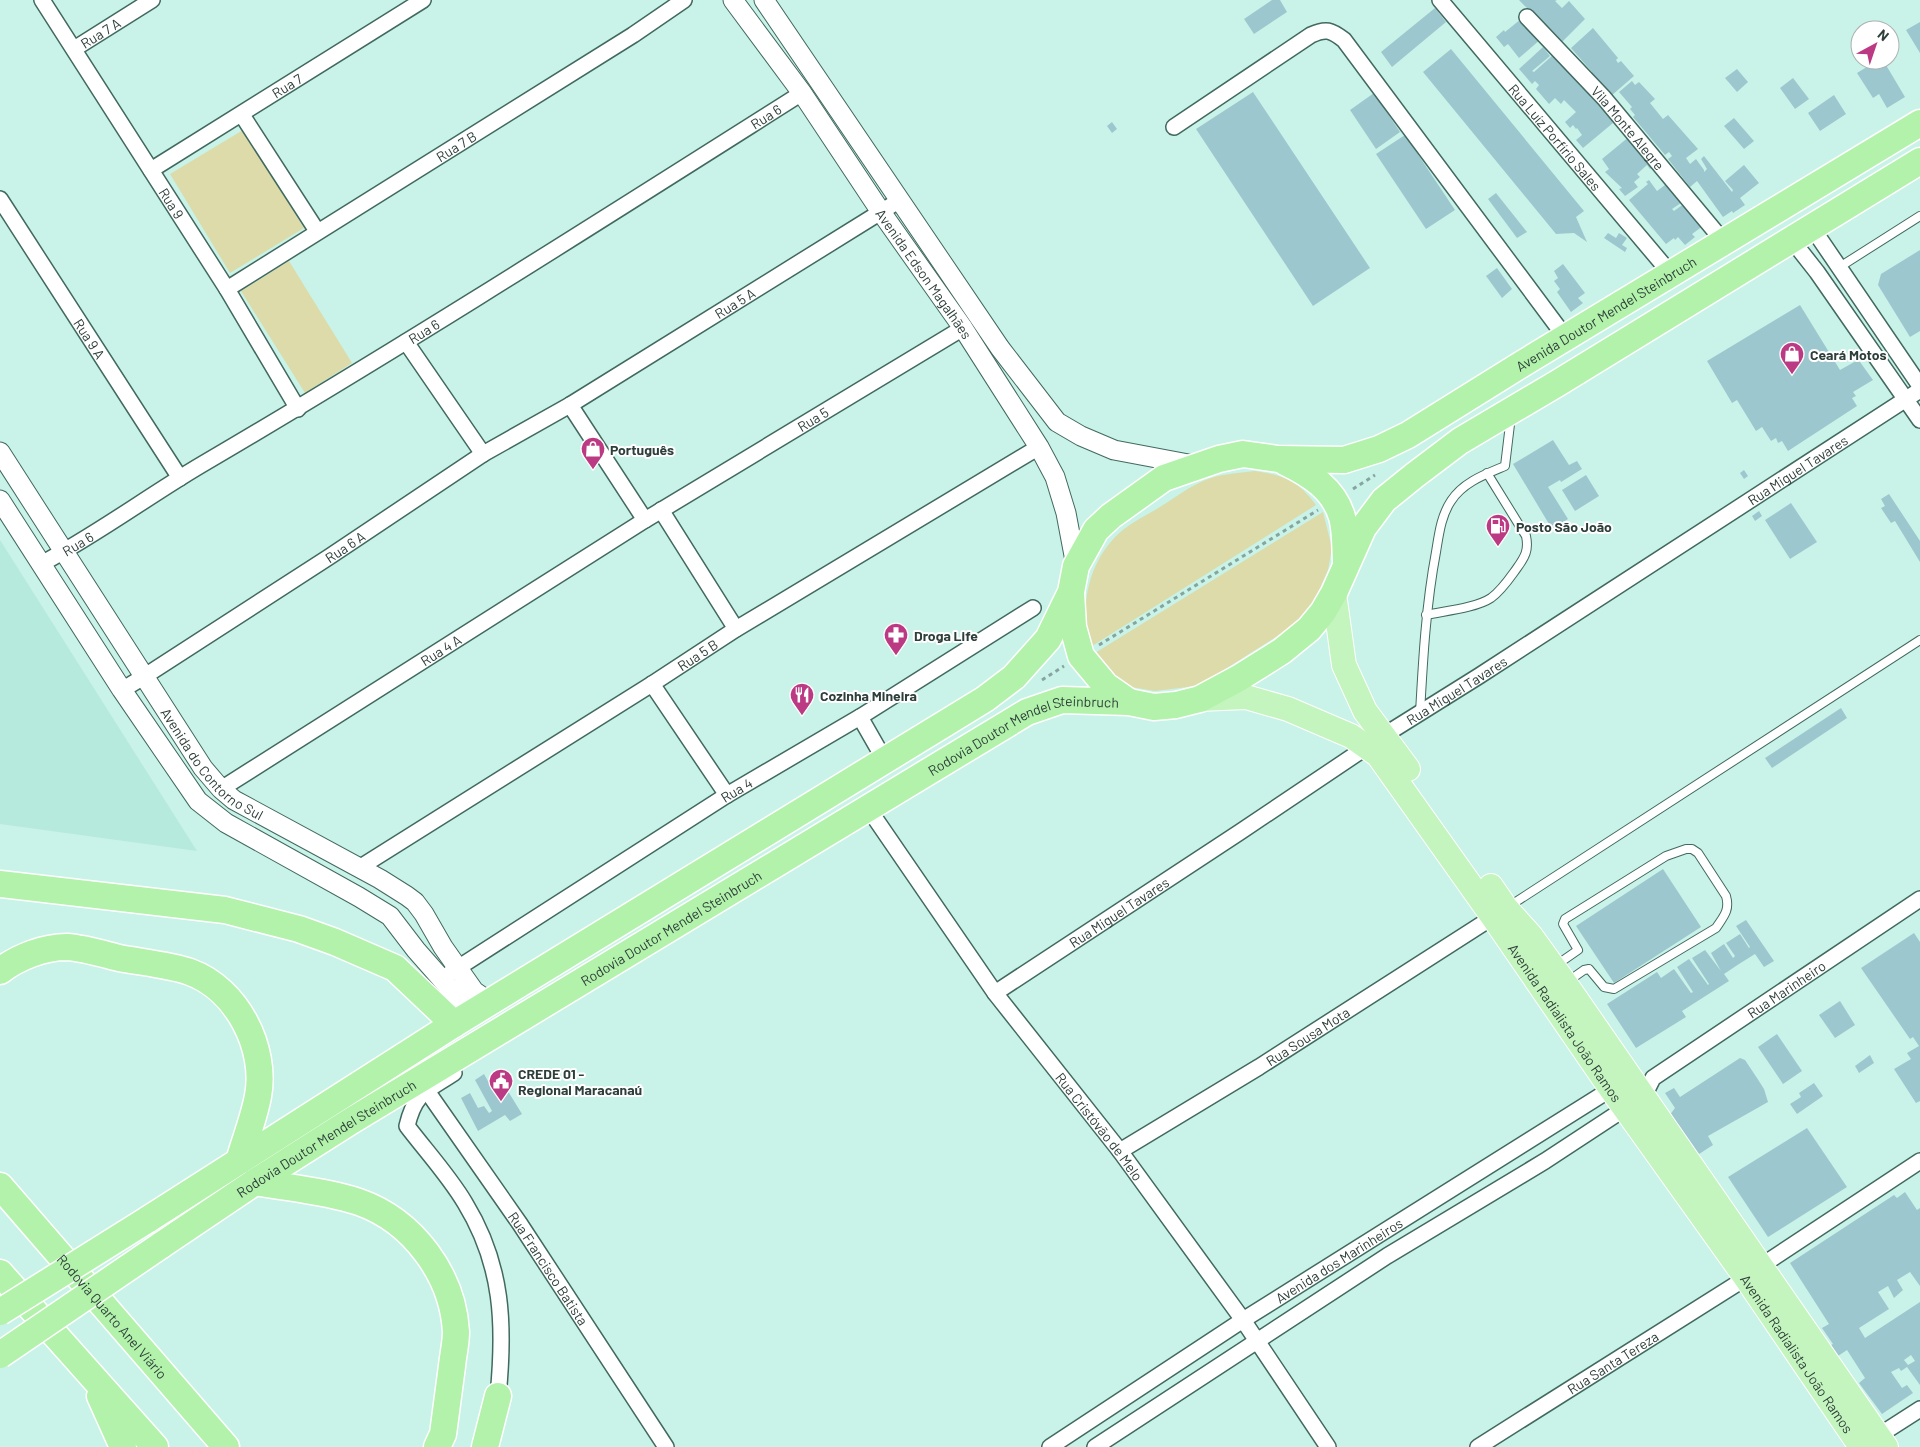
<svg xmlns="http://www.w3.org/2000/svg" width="1920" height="1447" viewBox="0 0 1920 1447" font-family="Barlow,sans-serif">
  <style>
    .built { fill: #b6eadc }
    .green { fill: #dcdba9 }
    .building { fill: #9dc7cf; fill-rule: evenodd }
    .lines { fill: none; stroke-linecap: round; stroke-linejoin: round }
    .service-casing { stroke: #42695f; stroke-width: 10 }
    .minor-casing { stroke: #42695f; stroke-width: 18 }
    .tertiary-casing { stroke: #42695f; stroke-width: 21 }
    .primary-casing { stroke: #fff; stroke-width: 26 }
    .trunk-casing { stroke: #fff; stroke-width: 29 }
    .path { stroke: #86a59d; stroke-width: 3; stroke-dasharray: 4 4; stroke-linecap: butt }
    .service { stroke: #fff; stroke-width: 8 }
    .minor { stroke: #fff; stroke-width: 15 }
    .tertiary { stroke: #fff; stroke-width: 19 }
    .primary { stroke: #c5f5bf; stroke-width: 24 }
    .trunk { stroke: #b2f2aa; stroke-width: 26 }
    .trunk-bridge-casing { stroke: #fff; stroke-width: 29; stroke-linecap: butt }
    .trunk-bridge { stroke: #b2f2aa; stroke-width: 26 }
    .labels { text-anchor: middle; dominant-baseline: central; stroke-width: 4; stroke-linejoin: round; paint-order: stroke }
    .street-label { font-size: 14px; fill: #2e3f3b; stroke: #fff }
    .poi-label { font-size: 14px; font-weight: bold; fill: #2e3f3b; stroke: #fff; text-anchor: start }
  </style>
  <rect width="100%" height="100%" fill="#c9f3e8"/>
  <!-- built -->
  <path class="built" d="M0 540 197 851 0 824Z"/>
  <!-- green -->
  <g class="green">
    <path d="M243 130 304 228 230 273 170 174Z"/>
    <path d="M289 261 352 363 305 393 241 291Z"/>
    <path d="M1255 471C1283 475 1299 481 1316 505L1092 646C1077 606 1090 556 1124 529 1136 520 1151 513 1163 505 1176 497 1189 487 1203 481 1218 474 1238 473 1255 471Z"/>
    <path d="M1323 512 1332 548 1328 570 1315 600 1301 621 1216 675 1196 686 1155 691 1131 687 1116 678 1095 653Z"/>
  </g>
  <!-- building -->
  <g class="building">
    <path d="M1272 0H1280L1287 12 1254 34 1244 19Z"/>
    <path d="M1519 0H1557L1555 1 1562 8 1569 1 1585 19 1561 43Z"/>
    <path d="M1435 8 1446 22 1392 67 1381 52Z"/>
    <path d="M1521 19 1541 39 1519 58 1508 44 1504 47 1496 37 1504 30 1505 32Z"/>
    <path d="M1920 22V53L1906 30Z"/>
    <path d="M1593 28 1618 58 1616 60 1618 63 1621 61 1634 76 1611 96 1590 74 1592 72 1571 48Z"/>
    <path d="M1543 47 1550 56 1532 71 1534 72 1553 55 1603 108 1613 123 1583 148 1576 140 1582 135 1577 128 1576 129 1573 125 1570 128 1565 122 1576 112 1564 100 1561 104 1555 98 1549 104 1536 89 1539 85 1535 81 1532 84 1519 69Z"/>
    <path d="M1451 49 1584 211 1576 217 1587 242 1574 233 1556 234 1423 72Z"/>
    <path d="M1878 60H1883L1905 97 1887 108 1879 94 1873 98 1857 73Z"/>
    <path d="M1737 69 1748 82 1737 92 1725 78Z"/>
    <path d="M1793 78 1809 99 1795 109 1780 88Z"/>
    <path d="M1632 81 1635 85 1639 82 1655 99 1650 103 1663 119 1668 115 1698 149 1686 158 1690 164 1696 159 1704 170V172L1707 169 1701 159 1704 156 1732 192 1733 190 1725 181 1744 165 1759 183 1740 198 1745 205 1733 213 1732 211 1723 217 1697 181 1690 187 1668 159 1672 156 1669 152 1665 155 1633 117 1635 115 1630 109 1632 107 1619 92Z"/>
    <path d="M1253 92 1370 268 1313 306 1196 129Z"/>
    <path d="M1374 93 1400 132 1376 149 1350 110Z"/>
    <path d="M1834 95 1846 114 1820 131 1808 113Z"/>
    <path d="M1734 118 1754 141 1744 149 1724 126Z"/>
    <path d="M1112 122 1117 129 1112 133 1107 126Z"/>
    <path d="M1405 135 1455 210 1426 229 1376 154Z"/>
    <path d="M1630 136 1656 164 1650 169 1647 165 1637 174 1640 177 1634 182 1638 187 1625 196 1619 189 1622 188 1605 172 1609 169 1602 159Z"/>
    <path d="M1649 180 1657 191 1669 182 1684 201 1672 209 1674 211 1685 203 1703 226 1692 234 1695 237 1685 245 1678 237 1675 240 1674 238 1666 244 1629 200 1648 184 1646 182Z"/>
    <path d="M1496 193 1527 232 1517 238 1488 199Z"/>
    <path d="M1608 233 1616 238 1619 233 1627 238 1622 245 1627 248 1625 252 1604 238Z"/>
    <path d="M1920 250V331L1910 337 1878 285 1881 274Z"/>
    <path d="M1563 264 1585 293 1578 298 1583 303 1571 312 1557 292 1560 289 1554 281 1558 278 1554 271Z"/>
    <path d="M1497 268 1512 289 1502 298 1486 276Z"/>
    <path d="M1800 305 1840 370 1856 361 1860 362 1873 380 1853 392 1856 396 1852 398 1857 406 1788 451 1782 441 1778 443 1776 438 1771 441 1762 427 1756 431 1737 400 1732 403 1707 361Z"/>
    <path d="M1553 440 1569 465 1577 461 1582 469 1561 482 1560 480 1548 487 1568 519 1552 529 1513 464Z"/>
    <path d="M1744 470 1748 476 1744 479 1740 473Z"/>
    <path d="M1586 475 1599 496 1575 511 1562 490Z"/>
    <path d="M1889 494 1920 541V562L1895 521 1891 523 1881 508 1885 506 1881 499Z"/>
    <path d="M1791 503 1817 542 1790 559 1765 520Z"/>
    <path d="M1759 511 1762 516 1755 521 1752 516Z"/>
    <path d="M1841 708 1847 718 1772 768 1765 758Z"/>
    <path d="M1663 869 1701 927 1614 983 1576 926Z"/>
    <path d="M1746 920 1774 961 1764 967 1755 954 1739 964 1724 974 1729 981 1682 1011 1686 1017 1636 1048 1607 1004 1657 972 1661 978 1674 969 1691 993 1693 992 1677 967 1689 959 1708 985 1709 984 1692 958 1705 950 1721 971 1711 953 1724 944 1733 958 1735 956 1726 943 1740 934 1749 948 1750 947 1736 926Z"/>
    <path d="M1914 933 1920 942V1101L1916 1103 1894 1069 1911 1059 1907 1053 1919 1046 1913 1037 1910 1039 1861 968Z"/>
    <path d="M1840 1001 1855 1025 1835 1038 1819 1015Z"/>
    <path d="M1777 1034 1802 1071 1783 1084 1758 1047Z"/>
    <path d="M1870 1055 1874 1063 1859 1073 1855 1066Z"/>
    <path d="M1740 1058 1745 1060 1757 1078 1764 1089 1768 1102 1708 1136 1713 1145 1696 1156 1669 1116 1675 1108 1665 1093 1674 1088 1680 1097Z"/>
    <path d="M484 1074 489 1083 494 1080 498 1085 503 1083 522 1114 510 1121 505 1115 478 1131 461 1098 470 1093 478 1108 484 1106 489 1113 492 1111 475 1080Z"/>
    <path d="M1814 1083 1823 1096 1797 1114 1790 1104 1801 1097 1799 1093Z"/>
    <path d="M1807 1128 1847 1187 1768 1237 1728 1177Z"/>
    <path d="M1905 1192 1917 1210 1920 1208V1286L1910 1272 1897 1280 1903 1290 1894 1298 1888 1286 1878 1292 1889 1309 1859 1328 1865 1338 1920 1302V1385L1907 1367 1901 1371 1899 1368 1891 1372 1902 1388 1907 1385 1913 1393 1882 1414 1859 1383 1865 1378 1847 1350 1838 1356 1831 1345 1833 1344 1822 1328 1829 1324 1790 1263 1894 1195 1897 1198ZM1911 1355 1915 1361 1908 1365 1904 1360Z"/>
  </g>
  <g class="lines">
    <defs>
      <g id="service">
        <path d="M1838 268 1920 216"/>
        <path d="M1426 615C1444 611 1476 608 1491 598 1502 590 1509 579 1517 568 1525 557 1529 550 1526 536L1487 473"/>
        <path d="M1420 713C1423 659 1426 605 1436 552 1439 534 1441 516 1451 501 1463 482 1486 474 1505 466L1511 416"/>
        <path d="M1508 907 1920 640"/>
        <path d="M1555 966 1578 950 1563 924 1565 919 1666 856 1686 849H1692L1698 853 1726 896C1730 910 1724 916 1716 928L1614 989 1604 987 1589 969 1584 970 1567 982"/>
      </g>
      <g id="minor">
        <path id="s1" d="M42 0 227 289 298 409"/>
        <path id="s2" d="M1440 0 1671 274"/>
        <path id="s3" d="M1527 17 1604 98 1724 242"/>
        <path id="s4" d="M74 49 152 0"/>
        <path d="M242 115 317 231"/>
        <path d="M1174 127 1311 35C1326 28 1331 30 1344 40L1566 338"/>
        <path id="s5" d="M151 170 423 0"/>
        <path id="s6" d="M0 199 180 478"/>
        <path d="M1811 226 1920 386"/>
        <path d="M1791 239 1817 272 1920 420"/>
        <path id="s7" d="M227 289 633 35 684 0"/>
        <path d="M406 342 483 454"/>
        <path d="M570 405 645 520"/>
        <path d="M661 510 736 629"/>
        <path id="s8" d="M41 564C96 535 147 497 201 465 404 346 603 219 802 93"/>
        <path d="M652 684 727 795"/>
        <path id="s9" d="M122 690 145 676 329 557 483 454 570 405 900 200"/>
        <path d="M860 717 884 759"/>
        <path id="s10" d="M221 789 645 520 963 328"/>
        <path id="s11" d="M868 808 995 993 1120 1151 1243 1320 1328 1447"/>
        <path id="s12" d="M359 868 652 684 736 629 1039 447"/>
        <path id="s13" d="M450 973 727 795 860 717 1033 608"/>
        <path id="s14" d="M995 993 1240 832 1383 736 1479 676 1920 390"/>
        <path d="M454 1073C427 1091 415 1092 407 1126 426 1151 449 1176 465 1203 503 1265 505 1325 498 1396"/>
        <path id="s15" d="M427 1091 520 1224 666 1447"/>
        <path id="s16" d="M1120 1151 1259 1067 1493 917"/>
        <path d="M1761 1266 1920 1161"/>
        <path d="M1878 1436 1920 1409"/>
        <path id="s17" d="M1050 1447 1243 1320 1619 1084"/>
        <path id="s18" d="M1095 1447 1387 1256 1545 1161 1644 1096 1653 1078 1920 899"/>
        <path id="s19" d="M1478 1447 1746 1278"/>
      </g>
      <g id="tertiary">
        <path id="s20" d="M733 0 802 93 881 212 963 328 1039 447 1055 477 1066 513 1076 566"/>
        <path d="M764 0 1000 348 1057 422 1081 436 1114 450 1199 466"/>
        <path id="s21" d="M0 452 203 768 221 789 234 800 380 879 407 896 415 902 424 914 443 947 474 991 484 998 495 999"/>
        <path d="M0 500 122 690 198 801 226 823 359 897 390 916 416 950 453 992 460 1003 462 1019"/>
      </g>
      <g id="primary">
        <path d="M1334 593 1344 665 1365 711 1408 769"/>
        <path id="s22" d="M1200 699 1246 697 1288 709 1351 736 1378 755 1493 917 1611 1089 1746 1278 1861 1447"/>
        <path d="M1491 886 1506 908 1531 936 1565 983 1886 1447"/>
      </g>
      <g id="trunk">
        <path d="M1285 462C1310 474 1334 489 1342 517 1346 531 1345 547 1346 561"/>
        <path d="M1071 593 1073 627 1081 656 1106 686 1129 702"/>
        <path d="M0 884 225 910 299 929 335 942 395 968 454 1024"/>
        <path d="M0 971C18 957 44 947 67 947 84 948 103 954 119 958 140 962 171 965 190 972 237 989 267 1048 258 1096 254 1118 245 1140 239 1161"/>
        <path d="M255 1182C289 1188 326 1191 359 1202 413 1221 453 1275 456 1332 456 1343 453 1355 452 1366 449 1389 446 1411 443 1434L437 1447"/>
        <path id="s23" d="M0 1186 226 1447"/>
        <path id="s24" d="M147 1220 454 1024 985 699 1014 677 1048 639 1071 592 1076 566 1096 530 1111 516 1164 478 1219 459 1243 454 1278 459 1344 460 1379 449 1408 435 1522 364 1920 123"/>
        <path id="s25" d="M160 1246 258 1180 351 1121 1027 712 1062 700 1129 702 1154 707 1176 705 1200 699 1239 678 1282 651 1309 629 1323 612 1334 593 1363 528 1384 500 1415 475 1460 441 1558 383 1920 161"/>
        <path d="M0 1273 155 1447"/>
        <path d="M100 1396 123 1447"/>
        <path d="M485 1447 498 1396"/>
      </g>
    </defs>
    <!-- service casing -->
    <use href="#service" class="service-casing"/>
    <!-- minor casing -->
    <use href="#minor" class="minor-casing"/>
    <!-- tertiary casing -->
    <use href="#tertiary" class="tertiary-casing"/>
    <!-- primary casing -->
    <use href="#primary" class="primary-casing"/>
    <!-- trunk casing -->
    <use href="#trunk" class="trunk-casing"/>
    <!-- path -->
    <g class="path">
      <path d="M1353 489 1375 475"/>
      <path d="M1099 645 1318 510"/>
      <path d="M1042 680 1064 666"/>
    </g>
    <!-- service -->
    <use href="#service" class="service"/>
    <!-- minor -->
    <use href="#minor" class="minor"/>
    <!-- tertiary -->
    <use href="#tertiary" class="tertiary"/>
    <!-- primary -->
    <use href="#primary" class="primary"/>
    <!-- trunk -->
    <use href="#trunk" class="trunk"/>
    <defs>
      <g id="trunk-bridge">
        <path d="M0 1312 147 1220"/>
        <path d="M0 1355 160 1246"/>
      </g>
    </defs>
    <!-- trunk-bridge casing -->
    <use href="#trunk-bridge" class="trunk-bridge-casing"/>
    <!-- trunk-bridge -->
    <use href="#trunk-bridge" class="trunk-bridge"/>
  </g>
  <!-- icons -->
  <defs>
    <symbol id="shop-pin" viewBox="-11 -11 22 30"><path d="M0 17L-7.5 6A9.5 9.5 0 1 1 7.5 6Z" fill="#bb3a83" stroke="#fff"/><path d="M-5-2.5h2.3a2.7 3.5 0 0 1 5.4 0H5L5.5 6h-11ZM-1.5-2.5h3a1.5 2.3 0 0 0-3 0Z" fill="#fff"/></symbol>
    <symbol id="fuel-pin" viewBox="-11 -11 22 30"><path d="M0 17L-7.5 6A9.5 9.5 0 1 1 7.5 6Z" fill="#bb3a83" stroke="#fff"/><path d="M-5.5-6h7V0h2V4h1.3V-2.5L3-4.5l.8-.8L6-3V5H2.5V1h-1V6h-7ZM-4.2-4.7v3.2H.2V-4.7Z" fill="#fff"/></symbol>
    <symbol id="pharmacy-pin" viewBox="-11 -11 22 30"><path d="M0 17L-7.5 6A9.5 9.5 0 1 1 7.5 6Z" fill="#bb3a83" stroke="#fff"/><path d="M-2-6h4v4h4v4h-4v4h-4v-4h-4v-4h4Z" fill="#fff"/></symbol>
    <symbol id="restaurant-pin" viewBox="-11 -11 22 30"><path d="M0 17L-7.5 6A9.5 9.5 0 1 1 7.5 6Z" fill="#bb3a83" stroke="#fff"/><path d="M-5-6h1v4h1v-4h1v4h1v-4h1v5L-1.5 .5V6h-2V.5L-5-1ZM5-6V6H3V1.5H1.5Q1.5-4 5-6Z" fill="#fff"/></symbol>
    <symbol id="civic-pin" viewBox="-11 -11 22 30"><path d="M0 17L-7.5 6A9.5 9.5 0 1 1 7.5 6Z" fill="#bb3a83" stroke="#fff"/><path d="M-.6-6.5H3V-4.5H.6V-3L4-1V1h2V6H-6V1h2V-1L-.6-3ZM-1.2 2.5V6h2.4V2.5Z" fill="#fff"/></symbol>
  </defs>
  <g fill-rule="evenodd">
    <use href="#shop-pin" x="1778" y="340" width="28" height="38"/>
    <use href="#shop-pin" x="579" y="435" width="28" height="38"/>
    <use href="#fuel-pin" x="1484" y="512" width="28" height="38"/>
    <use href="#pharmacy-pin" x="882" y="621" width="28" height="38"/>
    <use href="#restaurant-pin" x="788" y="681" width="28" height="38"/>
    <use href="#civic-pin" x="487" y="1067" width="28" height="38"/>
  </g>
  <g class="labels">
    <!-- street labels -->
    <g class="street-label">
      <text stroke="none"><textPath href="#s4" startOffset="31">Rua 7 A</textPath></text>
      <text stroke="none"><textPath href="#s5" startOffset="160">Rua 7</textPath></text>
      <text stroke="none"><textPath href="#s8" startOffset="852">Rua 6</textPath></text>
      <text stroke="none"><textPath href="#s3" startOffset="150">Vila Monte Alegre</textPath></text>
      <text stroke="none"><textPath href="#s2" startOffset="179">Rua Luíz Porfírio Sales</textPath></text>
      <text stroke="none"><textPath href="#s7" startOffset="270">Rua 7 B</textPath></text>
      <text stroke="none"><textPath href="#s1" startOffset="241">Rua 9</textPath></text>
      <text stroke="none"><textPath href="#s20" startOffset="334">Avenida Edson Magalhães</textPath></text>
      <text stroke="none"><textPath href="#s9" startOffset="725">Rua 5 A</textPath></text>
      <text stroke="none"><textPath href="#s24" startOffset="1765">Avenida Doutor Mendel Steinbruch</textPath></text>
      <text stroke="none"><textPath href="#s8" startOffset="448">Rua 6</textPath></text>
      <text stroke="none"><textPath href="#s6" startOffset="166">Rua 9 A</textPath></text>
      <text stroke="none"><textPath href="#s10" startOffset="698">Rua 5</textPath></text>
      <text stroke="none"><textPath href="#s14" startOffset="958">Rua Miguel Tavares</textPath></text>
      <text stroke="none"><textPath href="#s8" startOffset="42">Rua 6</textPath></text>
      <text stroke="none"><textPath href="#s9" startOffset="265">Rua 6 A</textPath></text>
      <text stroke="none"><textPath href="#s10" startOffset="260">Rua 4 A</textPath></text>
      <text stroke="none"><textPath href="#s12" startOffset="400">Rua 5 B</textPath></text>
      <text stroke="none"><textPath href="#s14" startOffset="552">Rua Miguel Tavares</textPath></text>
      <text stroke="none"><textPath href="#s25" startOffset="1008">Rodovia Doutor Mendel Steinbruch</textPath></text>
      <text stroke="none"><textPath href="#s21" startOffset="379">Avenida do Contorno Sul</textPath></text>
      <text stroke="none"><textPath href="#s13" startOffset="340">Rua 4</textPath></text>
      <text stroke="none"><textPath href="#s14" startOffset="148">Rua Miguel Tavares</textPath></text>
      <text stroke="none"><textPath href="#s25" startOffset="602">Rodovia Doutor Mendel Steinbruch</textPath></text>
      <text stroke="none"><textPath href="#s18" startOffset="832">Rua Marinheiro</textPath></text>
      <text stroke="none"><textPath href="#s22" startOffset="518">Avenida Radialista João Ramos</textPath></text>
      <text stroke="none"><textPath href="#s16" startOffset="220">Rua Sousa Mota</textPath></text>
      <text stroke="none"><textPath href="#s11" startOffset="394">Rua Cristóvão de Melo</textPath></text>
      <text stroke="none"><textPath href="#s25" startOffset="198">Rodovia Doutor Mendel Steinbruch</textPath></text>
      <text stroke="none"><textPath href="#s17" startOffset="344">Avenida dos Marinheiros</textPath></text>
      <text stroke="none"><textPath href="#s15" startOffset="215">Rua Francisco Batista</textPath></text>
      <text stroke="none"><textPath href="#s23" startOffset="172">Rodovia Quarto Anel Viário</textPath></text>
      <text stroke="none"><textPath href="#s22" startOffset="922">Avenida Radialista João Ramos</textPath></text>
      <text stroke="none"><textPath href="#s19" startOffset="159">Rua Santa Tereza</textPath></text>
    </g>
    <!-- poi labels -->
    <g class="poi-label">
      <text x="1810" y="354">Ceará Motos</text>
      <text x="610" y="449">Português</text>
      <text x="1516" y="526">Posto São João</text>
      <text x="914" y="635">Droga Life</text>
      <text x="820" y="695">Cozinha Mineira</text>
      <text x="518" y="1073">CREDE 01 -<tspan x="518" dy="16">Regional Maracanaú</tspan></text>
    </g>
  </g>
  <!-- north arrow -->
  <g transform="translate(1875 45) rotate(40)"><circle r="24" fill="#ffffff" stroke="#abb2b1"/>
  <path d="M0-4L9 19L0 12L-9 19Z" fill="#bb3a83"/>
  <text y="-8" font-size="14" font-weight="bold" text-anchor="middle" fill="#2e3f3b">N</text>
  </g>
</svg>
